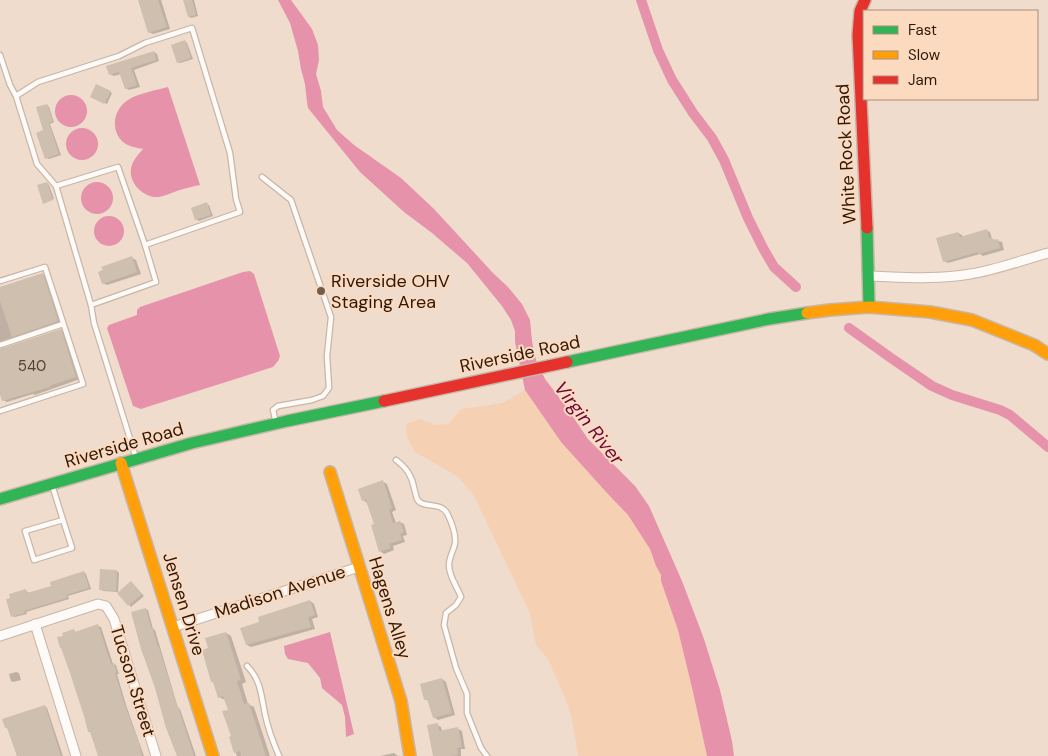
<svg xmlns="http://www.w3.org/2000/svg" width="1048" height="756" viewBox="0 0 1048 756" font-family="'DM Sans',sans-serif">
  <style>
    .green { fill: #f6d0b2 }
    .water { fill: #e592aa }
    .shadow { fill: #0003 }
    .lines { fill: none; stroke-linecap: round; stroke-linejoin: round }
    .canal { stroke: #e592aa; stroke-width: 10 }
    .building { fill: #cfbfae }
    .lane-casing { stroke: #c8b6a7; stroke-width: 7 }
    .street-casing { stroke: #c8b6a7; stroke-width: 11 }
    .fast-casing { stroke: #c8b6a7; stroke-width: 14 }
    .slow-casing { stroke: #c8b6a7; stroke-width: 14 }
    .jam-casing { stroke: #c8b6a7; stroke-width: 14 }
    .lane { stroke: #fdfaf8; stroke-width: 4.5 }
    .street { stroke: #fdfaf8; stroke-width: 9 }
    .fast { stroke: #30b455; stroke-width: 11 }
    .slow { stroke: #ff9f0a; stroke-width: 11 }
    .jam { stroke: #e5322d; stroke-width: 11 }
    .poi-dot { fill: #725d4d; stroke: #fcdac0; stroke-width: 2 }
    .labels { text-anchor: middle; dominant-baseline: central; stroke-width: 4; stroke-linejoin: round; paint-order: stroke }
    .number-label { font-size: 15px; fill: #564232 }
    .street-label { font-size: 18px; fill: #2e1908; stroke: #fcdac0 }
    .poi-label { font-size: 18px; fill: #2e1908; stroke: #fcdac0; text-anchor: start }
    .water-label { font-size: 19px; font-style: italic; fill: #6e073b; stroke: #fcdac0 }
  </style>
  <rect width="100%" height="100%" fill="#efdccd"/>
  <!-- green -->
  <path class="green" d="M525 390 561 442 607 493 628 515 650 549 656 566 661 575V581L678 630 693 692 707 756H578L572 718 566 700 548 659 536 645 530 613 473 494 457 476 415 452 407 437 406 424 420 419 435 425 448 424 462 409 503 403Z"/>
  <!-- water -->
  <g class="water">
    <path d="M278 0H291L312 29 318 45 319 60 316 74 321 91 323 107 337 130 354 145 401 178 434 209 493 273 508 287 522 304 530 320 532 341 536 360 545 379 565 405 588 439 635 486 649 506 682 581 704 639 720 690 732 741 734 756H707L693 692 678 630 661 581V575L656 566 650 549 628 515 607 493 561 442 525 390 515 342V331L511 320 502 306 467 263 432 233 404 212 360 172 308 108 307 102 305 84 301 69 298 51 290 23Z"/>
    <path d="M168 87 200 185C193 186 187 188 180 190 172 192 163 198 154 197 141 195 129 182 131 169 132 161 138 155 143 149 136 148 127 146 122 141 110 128 114 109 128 100 137 94 156 90 168 87Z"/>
    <circle cx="71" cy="111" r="16"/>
    <circle cx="82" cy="144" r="16"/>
    <circle cx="97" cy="198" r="16"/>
    <circle cx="109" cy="231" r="15"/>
    <path d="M250 271 254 274 280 356 278 361 273 367 147 407 141 409 133 406 107 328 109 325 137 315V310L140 307 243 272Z"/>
    <path d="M330 632 354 734 346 737 345 717 342 705 322 688 320 678 308 663 288 659 285 654 284 646Z"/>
  </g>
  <!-- shadow -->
  <g class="shadow">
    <path d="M141 0H161L170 29 153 34 149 32Z"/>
    <path d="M184 0H194L198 16 191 18 189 16Z"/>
    <path d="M185 41 187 43 193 59 180 63 178 62Z"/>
    <path d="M154 52 157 54 159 61 134 70 140 87 129 90 126 88 121 74 114 76 110 74Z"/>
    <path d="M96 85 112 93 107 104 91 97Z"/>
    <path d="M47 105 49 107 54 122 50 124 61 155 49 159 46 158 44 131Z"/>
    <path d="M47 183 49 185 54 199 44 202Z"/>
    <path d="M206 204 209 205 213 216 199 221 196 219Z"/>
    <path d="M986 230 990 232 992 239 1002 242 1004 250 983 256 980 254 948 263 944 261 958 233 962 235 963 237Z"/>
    <path d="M132 258 136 260 141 274 107 285 103 283Z"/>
    <path d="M43 275 47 277 62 323 0 347V288Z"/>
    <path d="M61 330 65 333 80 379 35 395 33 394 7 402 3 400 0 391V349Z"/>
    <path d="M383 482 387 484 396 510 392 512 396 523 400 522 404 524 407 535 403 536 405 542 393 546 394 550 384 554 380 551 375 525 367 503 363 500Z"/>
    <path d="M117 571 119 573 118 592 103 591 100 589Z"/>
    <path d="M84 572 86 574 91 589 68 596 69 599 26 612 27 614 15 617 13 616 26 591 28 592 29 594 53 587Z"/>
    <path d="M131 582 144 596 131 607 119 593Z"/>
    <path d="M310 601 314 604 318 617 312 619 315 629 251 647 247 645 261 623Z"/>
    <path d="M145 609 148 610 153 629 155 630 178 708 180 709 196 756H178Z"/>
    <path d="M98 626 101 627 113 664 116 665 119 674H117L126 705 144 756H97H99L64 636 74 631 76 632Z"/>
    <path d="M226 633 231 636 246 682 242 684 248 704 254 707 270 756H237L230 738 233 737 229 710 225 700 219 697 210 649Z"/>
    <path d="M16 672 19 673 21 680 13 682 11 681 9 674Z"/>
    <path d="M442 679 446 682 455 715 438 720 434 717 429 701 425 699Z"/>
    <path d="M45 706 47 708 63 756H17L9 729 6 728Z"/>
    <path d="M437 725 441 727 442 731 458 729 462 731 465 749H461V756H434Z"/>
    <path d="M394 753 398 756H380Z"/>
  </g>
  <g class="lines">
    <!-- canal -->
    <g class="canal">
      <path d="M641 0 658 50 672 80 693 113 712 138 724 160 748 218 763 248 774 267 796 287"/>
      <path d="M849 328 891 358 932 386 952 395 1000 410 1010 415 1048 447"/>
    </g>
  </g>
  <!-- building -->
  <g class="building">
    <path d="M138 0H158L167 27 148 33Z"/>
    <path d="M183 0H192L196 15 188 17Z"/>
    <path d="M185 40 191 58 177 63 171 45Z"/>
    <path d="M154 51 156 60 131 68 137 85 125 89 119 72 109 75 106 66Z"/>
    <path d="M96 84 111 91 104 104 90 97Z"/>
    <path d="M47 104 53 121 49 123 59 154 45 159 36 133 43 130 36 107Z"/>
    <path d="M47 182 53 200 43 204 37 185Z"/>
    <path d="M207 202 211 215 195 220 191 208Z"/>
    <path d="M987 229 989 238 992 237 993 240 998 239 1000 248 978 254V252L943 262 936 238 958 232 960 237Z"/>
    <path d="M132 256 137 272 102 284 98 272 103 270 101 267Z"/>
    <path d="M43 273 58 321 12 337 0 301V287Z"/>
    <path d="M61 329 76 377 49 386 50 387 2 401 0 395V349Z"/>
    <path d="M383 480 392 508 389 510 393 523 400 521 404 532 400 534 402 540 389 544 391 548 379 552 371 525 374 524 366 500 362 501 358 489Z"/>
    <path d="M100 569 117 570 116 591 99 590Z"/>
    <path d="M84 571 89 588 66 595 67 598 24 611 25 613 11 617 6 599 10 598 9 594 26 589 27 593 51 586 50 582Z"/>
    <path d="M131 581 142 594 128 606 117 593Z"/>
    <path d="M310 600 315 615 308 617 311 627 246 645 240 628 259 622 258 617Z"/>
    <path d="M146 608 151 628 152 627 158 647H159L177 706H178L194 756H177L166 728 155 688 141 649 131 612Z"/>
    <path d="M98 624 111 664 114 663 117 673H115L124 703 139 743 142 756H98L90 732H88L84 716 70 673 61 648H60L57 637 63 636 62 633 74 629 75 632Z"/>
    <path d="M226 632 241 680 237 681 244 704 249 703 266 756H241L240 751 234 753 229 737 231 736 222 711 228 710 223 696 218 698 213 682H211L202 650 208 648 205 638Z"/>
    <path d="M442 678 452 713 433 718 427 699 424 700 420 684Z"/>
    <path d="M45 705 61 756H17L7 728H5L2 719Z"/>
    <path d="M438 723 439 731 458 727 462 747 457 748 458 755 451 756H433L427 725Z"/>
  </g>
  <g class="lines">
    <defs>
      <g id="lane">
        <path d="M0 55 10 85 16 96 37 164 56 186 118 167 145 245 156 282 91 305 94 323 136 458"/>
        <path d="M16 96 38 82 119 56 145 43 192 28 230 153 236 199 240 212 145 245"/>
        <path d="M262 177 291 200 331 317 327 356 329 388 323 396 312 400 278 406 273 410 276 423"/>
        <path d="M56 186 91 305"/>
        <path d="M0 281 45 267 83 384 0 411"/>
        <path d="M0 345 63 324"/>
        <path d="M396 460C406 467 412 475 414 488 415 491 416 496 417 499 422 509 440 501 447 513 451 521 456 534 455 543 454 550 449 557 449 565 449 577 457 586 461 597L456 605 446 613 444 625 456 668 467 694V713L481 748 487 756"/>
        <path d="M52 485 63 520"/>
        <path d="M63 520 72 548 34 560 25 531Z"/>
        <path d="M247 666C261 680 261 695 265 714 268 729 273 742 279 756"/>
      </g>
      <g id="street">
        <path d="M869 276C902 277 936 280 970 274 996 270 1022 260 1048 253"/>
        <path d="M35 624 76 756"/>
        <path d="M173 627 359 567"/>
        <path d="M0 636 98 604 106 606 114 619 156 756"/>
      </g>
      <g id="fast">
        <path d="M867 228 869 307"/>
        <path d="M567 362 769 319 807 313"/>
        <path d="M0 499 192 443 287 421 384 401"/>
      </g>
      <g id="slow">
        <path d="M807 313 830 310 869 307 930 312 972 320 1034 345 1048 354"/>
        <path d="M121 463 213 756"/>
        <path d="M330 472 401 701 410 756"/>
      </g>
      <g id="jam">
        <path d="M865 0 860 11 858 35 867 228"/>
        <path d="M384 401 567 362"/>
      </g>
    </defs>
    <!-- lane casing -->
    <use href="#lane" class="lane-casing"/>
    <!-- street casing -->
    <use href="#street" class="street-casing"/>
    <!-- fast casing -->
    <use href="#fast" class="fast-casing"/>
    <!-- slow casing -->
    <use href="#slow" class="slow-casing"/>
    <!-- jam casing -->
    <use href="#jam" class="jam-casing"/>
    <!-- lane -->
    <use href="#lane" class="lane"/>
    <!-- street -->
    <use href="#street" class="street"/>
    <!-- fast -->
    <use href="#fast" class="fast"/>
    <!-- slow -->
    <use href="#slow" class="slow"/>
    <!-- jam -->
    <use href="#jam" class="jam"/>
  </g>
  <!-- markers -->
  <circle class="poi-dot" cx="321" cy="291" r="5"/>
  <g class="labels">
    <!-- number labels -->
    <g class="number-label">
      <text x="32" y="366">540</text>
    </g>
    <!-- street labels -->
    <g class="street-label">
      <text transform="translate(846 154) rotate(-93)">White Rock Road</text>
      <text transform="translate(520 354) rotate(-12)">Riverside Road</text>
      <text transform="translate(124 445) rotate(-16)">Riverside Road</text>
      <text transform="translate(280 592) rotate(-18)">Madison Avenue</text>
      <text transform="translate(184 604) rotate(73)">Jensen Drive</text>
      <text transform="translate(390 608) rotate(73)">Hagens Alley</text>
      <text transform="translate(133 681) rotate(73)">Tucson Street</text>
    </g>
    <!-- poi labels -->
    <g class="poi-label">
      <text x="331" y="281">Riverside OHV<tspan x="331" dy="21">Staging Area</tspan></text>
    </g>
    <!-- water labels -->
    <g class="water-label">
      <text transform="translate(589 423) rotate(52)">Virgin River</text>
    </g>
  </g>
  <!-- legend -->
  <rect x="863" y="10" width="175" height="90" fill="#fcdac0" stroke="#aa8d76"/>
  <rect x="873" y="26" width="25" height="8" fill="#30b455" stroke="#aa8d76"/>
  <text x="908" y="35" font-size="15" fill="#2e1908">Fast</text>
  <rect x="873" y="51" width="25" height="8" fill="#ff9f0a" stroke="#aa8d76"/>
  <text x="908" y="60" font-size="15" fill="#2e1908">Slow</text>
  <rect x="873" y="76" width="25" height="8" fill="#e5322d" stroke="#aa8d76"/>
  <text x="908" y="85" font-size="15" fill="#2e1908">Jam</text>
</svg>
